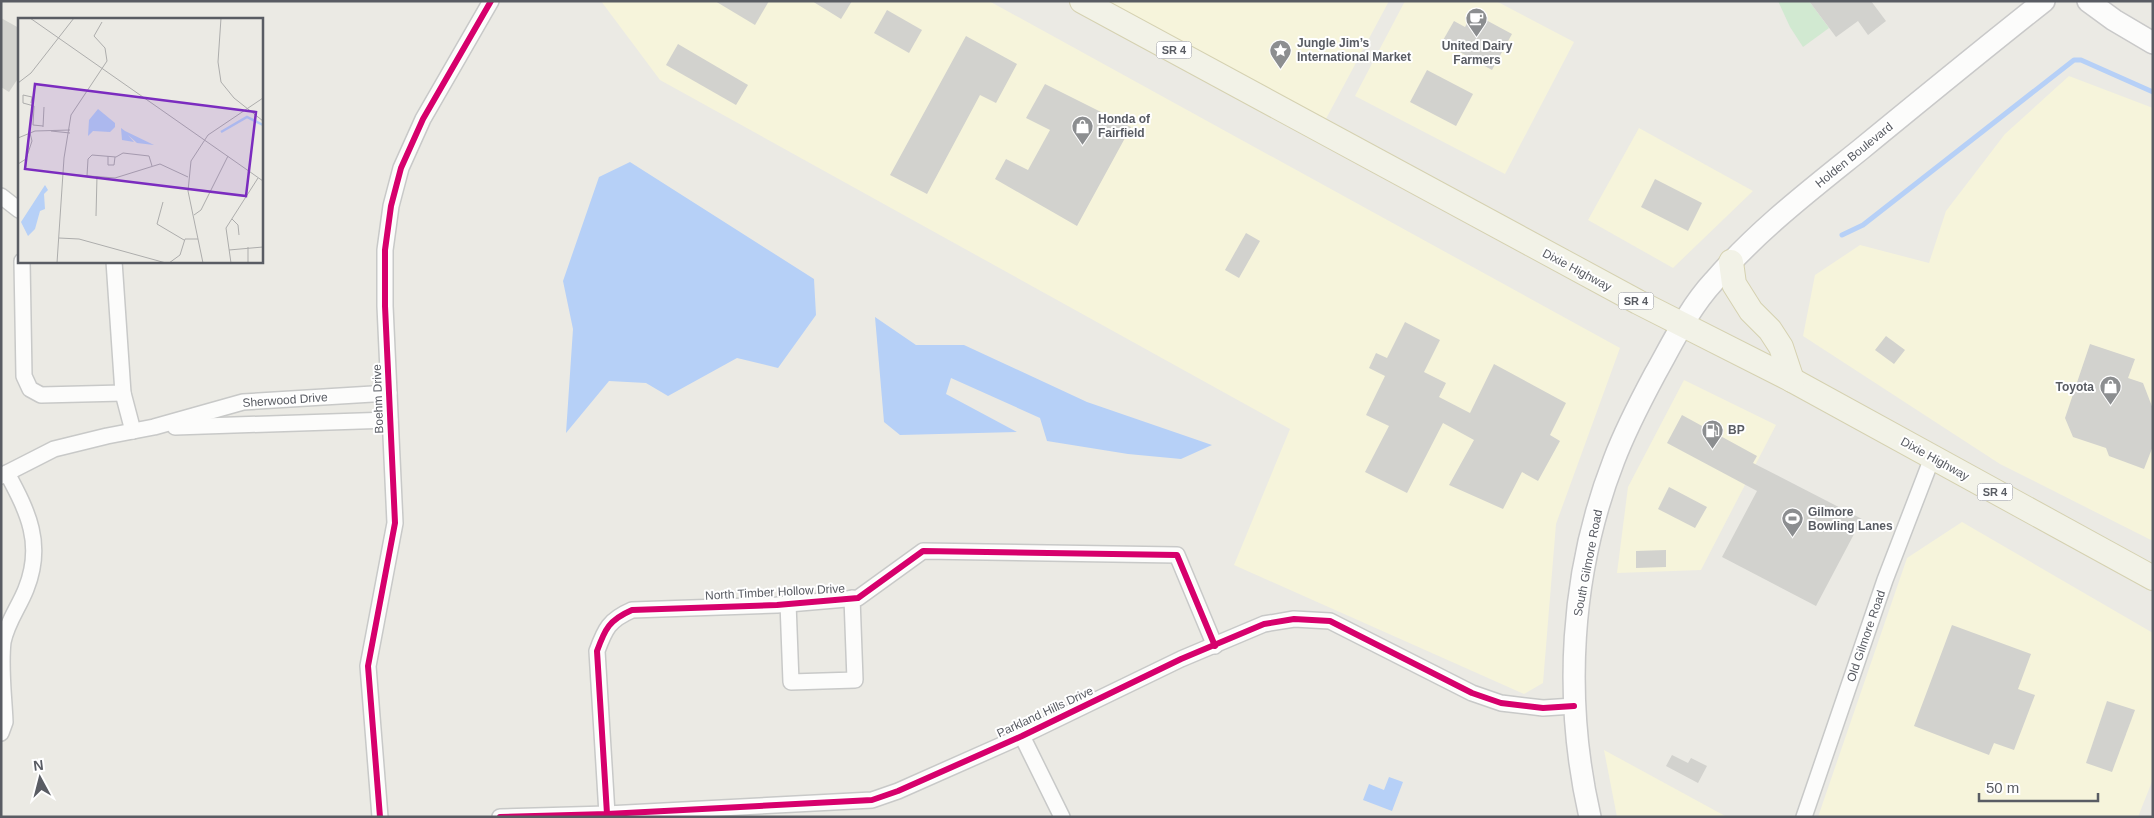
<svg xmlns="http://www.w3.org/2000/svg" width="2154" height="818" viewBox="0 0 2154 818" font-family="Arial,sans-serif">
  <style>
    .commercial { fill: #f6f4db }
    .green { fill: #d1e9d1 }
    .water { fill: #b6d0f7 }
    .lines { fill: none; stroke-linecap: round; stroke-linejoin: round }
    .stream { stroke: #b6d0f7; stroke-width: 5 }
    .building { fill: #d2d2ce }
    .street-casing { stroke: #c8c9c8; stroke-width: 18 }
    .secondary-casing { stroke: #c9c9c9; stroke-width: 24 }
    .primary-casing { stroke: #d5d1b0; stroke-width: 26 }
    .street { stroke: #fcfcfb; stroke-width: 15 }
    .secondary { stroke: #fcfcfb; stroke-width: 21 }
    .primary { stroke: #f2f2e7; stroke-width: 24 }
    .cycleway-casing { stroke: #fff; stroke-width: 9 }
    .cycleway { stroke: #d6006c; stroke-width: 6 }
    .labels { text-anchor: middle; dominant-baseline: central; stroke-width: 4; stroke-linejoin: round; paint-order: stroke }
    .shield { fill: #fff; stroke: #8b8d92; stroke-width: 1 }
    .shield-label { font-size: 11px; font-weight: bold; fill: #595c63 }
    .poi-label { font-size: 12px; font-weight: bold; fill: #595c63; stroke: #fff; text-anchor: start }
    .street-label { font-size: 12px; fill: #595c63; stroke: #fff }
    .inset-river { fill: none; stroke: #b6d0f7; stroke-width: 2.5 }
    .inset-road { fill: none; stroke: #adadac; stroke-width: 1 }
    .view { fill: #7b2cbf; fill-opacity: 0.15; stroke: #7b2cbf; stroke-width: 2.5 }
    .inset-edge { fill: none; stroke: #595c63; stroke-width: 2.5 }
  </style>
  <rect width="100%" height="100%" fill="#ebeae4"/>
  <!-- commercial -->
  <g class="commercial">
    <path d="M601 1H989L1620 348 1556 524 1543 683 1524 694 1234 565 1290 429 660 80Z"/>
    <path d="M1082 1H1389L1320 130Z"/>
    <path d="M1405 1H1496L1574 42 1505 174 1355 96Z"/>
    <path d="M2069 76 2153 108V541L2000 464 1803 336 1815 275 1860 245 1929 263 1946 211 2005 134Z"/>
    <path d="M1639 128 1753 191 1673 268 1588 220Z"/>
    <path d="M1684 380 1776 425 1701 570 1617 573 1628 487Z"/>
    <path d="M1962 522 2153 633V779L2138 817H1818L1907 558Z"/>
    <path d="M1604 750 1727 817H1617Z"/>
  </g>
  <!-- green -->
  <path class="green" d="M1778 1H1809L1829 28 1803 47 1790 27Z"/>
  <!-- water -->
  <g class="water">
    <path d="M630 162 814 279 816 315 778 368 737 358 668 396 646 383 609 381 566 433 573 329 563 281 599 177Z"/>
    <path d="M875 317 916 345H964L1087 402 1212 445 1181 459 1128 454 1047 441 1040 418 951 378 946 394 1017 432 900 435 884 422Z"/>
    <path d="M1389 777 1403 782 1392 811 1363 800 1369 784 1384 790Z"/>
  </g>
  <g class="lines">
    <!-- stream -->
    <path class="stream" d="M1842 235 1863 225 2074 60H2081L2153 92"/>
  </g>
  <!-- building -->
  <g class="building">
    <path d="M715 1H769L755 25Z"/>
    <path d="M812 1H852L841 19Z"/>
    <path d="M1809 1H1871L1886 21 1868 35 1858 21 1836 37Z"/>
    <path d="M887 10 922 30 909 53 874 33Z"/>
    <path d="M1473 13 1512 34 1492 70 1442 42 1454 21 1465 27Z"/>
    <path d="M1 18 19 28V77L9 92 1 87Z"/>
    <path d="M966 36 1017 64 996 103 980 95 927 194 890 175Z"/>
    <path d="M678 44 748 85 736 105 666 65Z"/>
    <path d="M1427 70 1473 94 1456 126 1410 102Z"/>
    <path d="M1045 84 1131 127 1077 226 995 179 1006 159 1028 170 1050 130 1026 118Z"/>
    <path d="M1655 179 1702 203 1688 231 1641 207Z"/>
    <path d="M1246 233 1260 241 1239 278 1225 270Z"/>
    <path d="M1405 322 1440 340 1424 372 1446 383 1439 397 1470 413 1494 364 1566 403 1550 435 1560 441 1538 481 1522 472 1503 509 1449 485 1474 440 1443 423 1407 493 1365 472 1389 426 1366 415 1385 376 1369 368 1376 353 1387 358Z"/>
    <path d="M1886 336 1905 350 1894 364 1875 350Z"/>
    <path d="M2090 344 2135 359 2128 378 2143 383 2153 409V446L2144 469 2109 456 2106 448 2073 437 2065 418Z"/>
    <path d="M1682 415 1757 456 1753 463 1862 519 1816 606 1722 557 1757 491 1667 443Z"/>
    <path d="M1669 487 1707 507 1695 528 1658 509Z"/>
    <path d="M1666 550V567L1636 568V551Z"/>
    <path d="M1952 625 2031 654 2018 689 2035 695 2014 750 1994 743 1989 755 1914 726Z"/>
    <path d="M2107 701 2135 710 2112 772 2086 763Z"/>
    <path d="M1672 755 1688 763 1691 758 1707 766 1698 783 1666 766Z"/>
  </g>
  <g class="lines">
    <defs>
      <g id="street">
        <path d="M1 196 19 210"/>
        <path d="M22 261 24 376 30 389 41 395 123 393"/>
        <path d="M114 261 123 393 133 431"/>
        <path d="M175 427 390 420"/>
        <path d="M1 476 54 449 107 436 154 427 243 402 389 393"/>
        <path d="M788 603 791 682 855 680 852 598"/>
        <path d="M1 733 5 722C4 697 0 667 3 642 7 622 19 607 26 589 44 544 28 512 7 473"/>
        <path d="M1022 736 1062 817"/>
        <path d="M607 814 597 651C605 629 609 620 632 610L777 605 858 598 923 551 1177 555 1215 646"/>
        <path d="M380 817 368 666 395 523 385 306V250L391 206 401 168 423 119 491 1"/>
        <path d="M500 817 607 814 872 800 898 791 1022 736 1181 659 1264 624 1294 619 1330 621 1472 693 1501 703 1543 708 1574 706"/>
        <path d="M1804 817 1885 580 1932 458"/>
      </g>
      <g id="secondary">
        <path d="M2088 1 2114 20 2153 43"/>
        <path d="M1590 817C1563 699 1570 573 1614 460 1625 431 1640 402 1655 374 1673 342 1689 308 1714 281 1757 231 1809 191 1860 150 1921 100 1982 50 2044 1"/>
      </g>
      <g id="primary">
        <path d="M1082 1 1638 302 1792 380 2153 578"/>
        <path d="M1731 262 1734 284 1751 311 1770 330 1781 347 1792 380"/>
      </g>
    </defs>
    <!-- street casing -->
    <use href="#street" class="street-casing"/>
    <!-- secondary casing -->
    <use href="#secondary" class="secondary-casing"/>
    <!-- primary casing -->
    <use href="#primary" class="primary-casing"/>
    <!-- street -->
    <use href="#street" class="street"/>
    <!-- secondary -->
    <use href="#secondary" class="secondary"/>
    <!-- primary -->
    <use href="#primary" class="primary"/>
    <defs>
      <g id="cycleway">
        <path d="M607 814 597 651C605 629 609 620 632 610L777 605 858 598 923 551 1177 555 1215 646"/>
        <path d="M380 817 368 666 395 523 385 306V250L391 206 401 168 423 119 491 1"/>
        <path d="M500 817 607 814 872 800 898 791 1022 736 1181 659 1264 624 1294 619 1330 621 1472 693 1501 703 1543 708 1574 706"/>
      </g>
    </defs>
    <!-- cycleway casing -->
    <use href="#cycleway" class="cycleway-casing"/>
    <!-- cycleway -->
    <use href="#cycleway" class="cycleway"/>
  </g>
  <!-- icons -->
  <defs>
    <symbol id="cafe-pin" viewBox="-11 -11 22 30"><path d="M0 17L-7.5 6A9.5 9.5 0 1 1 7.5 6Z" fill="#8c8e90" stroke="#fff"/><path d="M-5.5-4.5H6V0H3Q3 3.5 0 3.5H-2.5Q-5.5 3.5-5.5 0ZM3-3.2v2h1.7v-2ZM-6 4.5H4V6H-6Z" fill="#fff"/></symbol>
    <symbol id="sight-pin" viewBox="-11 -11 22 30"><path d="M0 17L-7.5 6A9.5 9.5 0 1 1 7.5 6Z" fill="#8c8e90" stroke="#fff"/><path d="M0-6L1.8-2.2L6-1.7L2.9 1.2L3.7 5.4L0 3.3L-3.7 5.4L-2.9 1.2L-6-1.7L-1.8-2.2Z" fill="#fff"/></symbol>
    <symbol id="shop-pin" viewBox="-11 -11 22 30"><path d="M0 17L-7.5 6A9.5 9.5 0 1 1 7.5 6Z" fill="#8c8e90" stroke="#fff"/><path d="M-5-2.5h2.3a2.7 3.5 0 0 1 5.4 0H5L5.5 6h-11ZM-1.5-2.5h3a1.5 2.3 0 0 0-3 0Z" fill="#fff"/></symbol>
    <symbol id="fuel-pin" viewBox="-11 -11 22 30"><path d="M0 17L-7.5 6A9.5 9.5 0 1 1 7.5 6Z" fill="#8c8e90" stroke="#fff"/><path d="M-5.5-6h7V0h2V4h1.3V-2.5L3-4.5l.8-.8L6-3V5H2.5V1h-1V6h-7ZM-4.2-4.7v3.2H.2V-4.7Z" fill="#fff"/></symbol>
    <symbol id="stadium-pin" viewBox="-11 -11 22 30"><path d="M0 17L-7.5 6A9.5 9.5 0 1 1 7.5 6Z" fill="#8c8e90" stroke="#fff"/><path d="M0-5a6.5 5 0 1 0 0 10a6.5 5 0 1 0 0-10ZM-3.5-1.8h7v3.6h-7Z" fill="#fff"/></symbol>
  </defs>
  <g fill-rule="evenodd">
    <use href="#cafe-pin" x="1464" y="6" width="25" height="34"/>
    <use href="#sight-pin" x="1268" y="38" width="25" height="34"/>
    <use href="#shop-pin" x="1070" y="114" width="25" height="34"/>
    <use href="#shop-pin" x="2098" y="374" width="25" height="34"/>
    <use href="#fuel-pin" x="1700" y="418" width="25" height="34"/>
    <use href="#stadium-pin" x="1780" y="506" width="25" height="34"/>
  </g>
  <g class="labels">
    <!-- shield labels -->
    <g class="shield">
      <rect x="1156.5" y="41.5" width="35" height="17" rx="4"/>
      <rect x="1618.5" y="292.5" width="35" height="17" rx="4"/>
      <rect x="1977.5" y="483.5" width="35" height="17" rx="4"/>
    </g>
    <g class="shield-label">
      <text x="1174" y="50">SR 4</text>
      <text x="1636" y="301">SR 4</text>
      <text x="1995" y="492">SR 4</text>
    </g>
    <!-- poi labels -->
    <g class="poi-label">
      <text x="1297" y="43">Jungle Jim’s<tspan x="1297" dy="14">International Market</tspan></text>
      <text x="1477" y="46" text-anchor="middle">United Dairy<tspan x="1477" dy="14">Farmers</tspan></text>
      <text x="1098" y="119">Honda of<tspan x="1098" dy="14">Fairfield</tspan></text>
      <text x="2094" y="387" text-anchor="end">Toyota</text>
      <text x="1728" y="430">BP</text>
      <text x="1808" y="512">Gilmore<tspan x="1808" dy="14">Bowling Lanes</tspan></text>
    </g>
    <!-- street labels -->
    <g class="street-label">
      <text transform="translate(1854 155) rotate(-39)">Holden Boulevard</text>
      <text transform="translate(1577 270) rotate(28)">Dixie Highway</text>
      <text transform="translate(378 399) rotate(-92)">Boehm Drive</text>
      <text transform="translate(285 400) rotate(-4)">Sherwood Drive</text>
      <text transform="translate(1935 459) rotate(29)">Dixie Highway</text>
      <text transform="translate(1588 563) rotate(-79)">South Gilmore Road</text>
      <text transform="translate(775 592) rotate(-3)">North Timber Hollow Drive</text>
      <text transform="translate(1866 636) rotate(-71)">Old Gilmore Road</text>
      <text transform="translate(1045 712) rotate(-25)">Parkland Hills Drive</text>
    </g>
  </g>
  <!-- overview -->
  <g transform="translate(18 18)">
    <rect width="245" height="245" fill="#ebeae4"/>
    <path d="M80 91 97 105V109L92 114 75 113 70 118 71 102ZM103 110 107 113 136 127 119 125 110 117 116 124 104 122ZM27 167 30 172 26 176 27 191 22 193 17 211 10 218 3 204Z" fill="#b6d0f7"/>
    <path class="inset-river" d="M203 114 229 99 245 107"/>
    <path class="inset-road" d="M12 0 245 163M203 0 200 44 203 64 216 80 245 103M0 65 13 55 56 0M13 85 14 79 5 77V85L16 88 15 107 25 108M25 109 26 89M33 113 52 115M0 120 17 113 52 112M90 138V147H96L97 139M0 146 8 141 14 123 12 115M46 156 97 160 142 146 170 159M69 158 70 141 74 137 98 139 105 135 131 138 134 148M145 184 139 206 166 222M176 197 183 192 210 138M78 198 79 158M214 201 220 207 221 217M41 220 61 221 148 245M230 229V245M211 232 245 229M39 245 46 140 53 97 89 43 87 30 76 18 84 4M151 245 162 237 167 221H180M185 245 170 173 173 143 190 117 245 80M213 245 208 210 240 160"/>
    <path class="view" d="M17 66 238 94 228 178 7 151Z"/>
    <rect width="245" height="245" class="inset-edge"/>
  </g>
  <!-- border -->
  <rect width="2154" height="818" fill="none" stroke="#595c63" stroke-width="5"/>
  <!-- north arrow -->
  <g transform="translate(40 778) rotate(353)" stroke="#ffffff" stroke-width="4" paint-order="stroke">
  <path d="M0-4L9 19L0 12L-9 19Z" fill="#595c63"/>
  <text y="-8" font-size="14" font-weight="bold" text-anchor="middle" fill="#595c63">N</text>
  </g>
  <!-- scale -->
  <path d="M1979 793v8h119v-8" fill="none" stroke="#595c63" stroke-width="2.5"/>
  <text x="1986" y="793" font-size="15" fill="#595c63" stroke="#ffffff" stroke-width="4" paint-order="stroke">50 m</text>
</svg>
